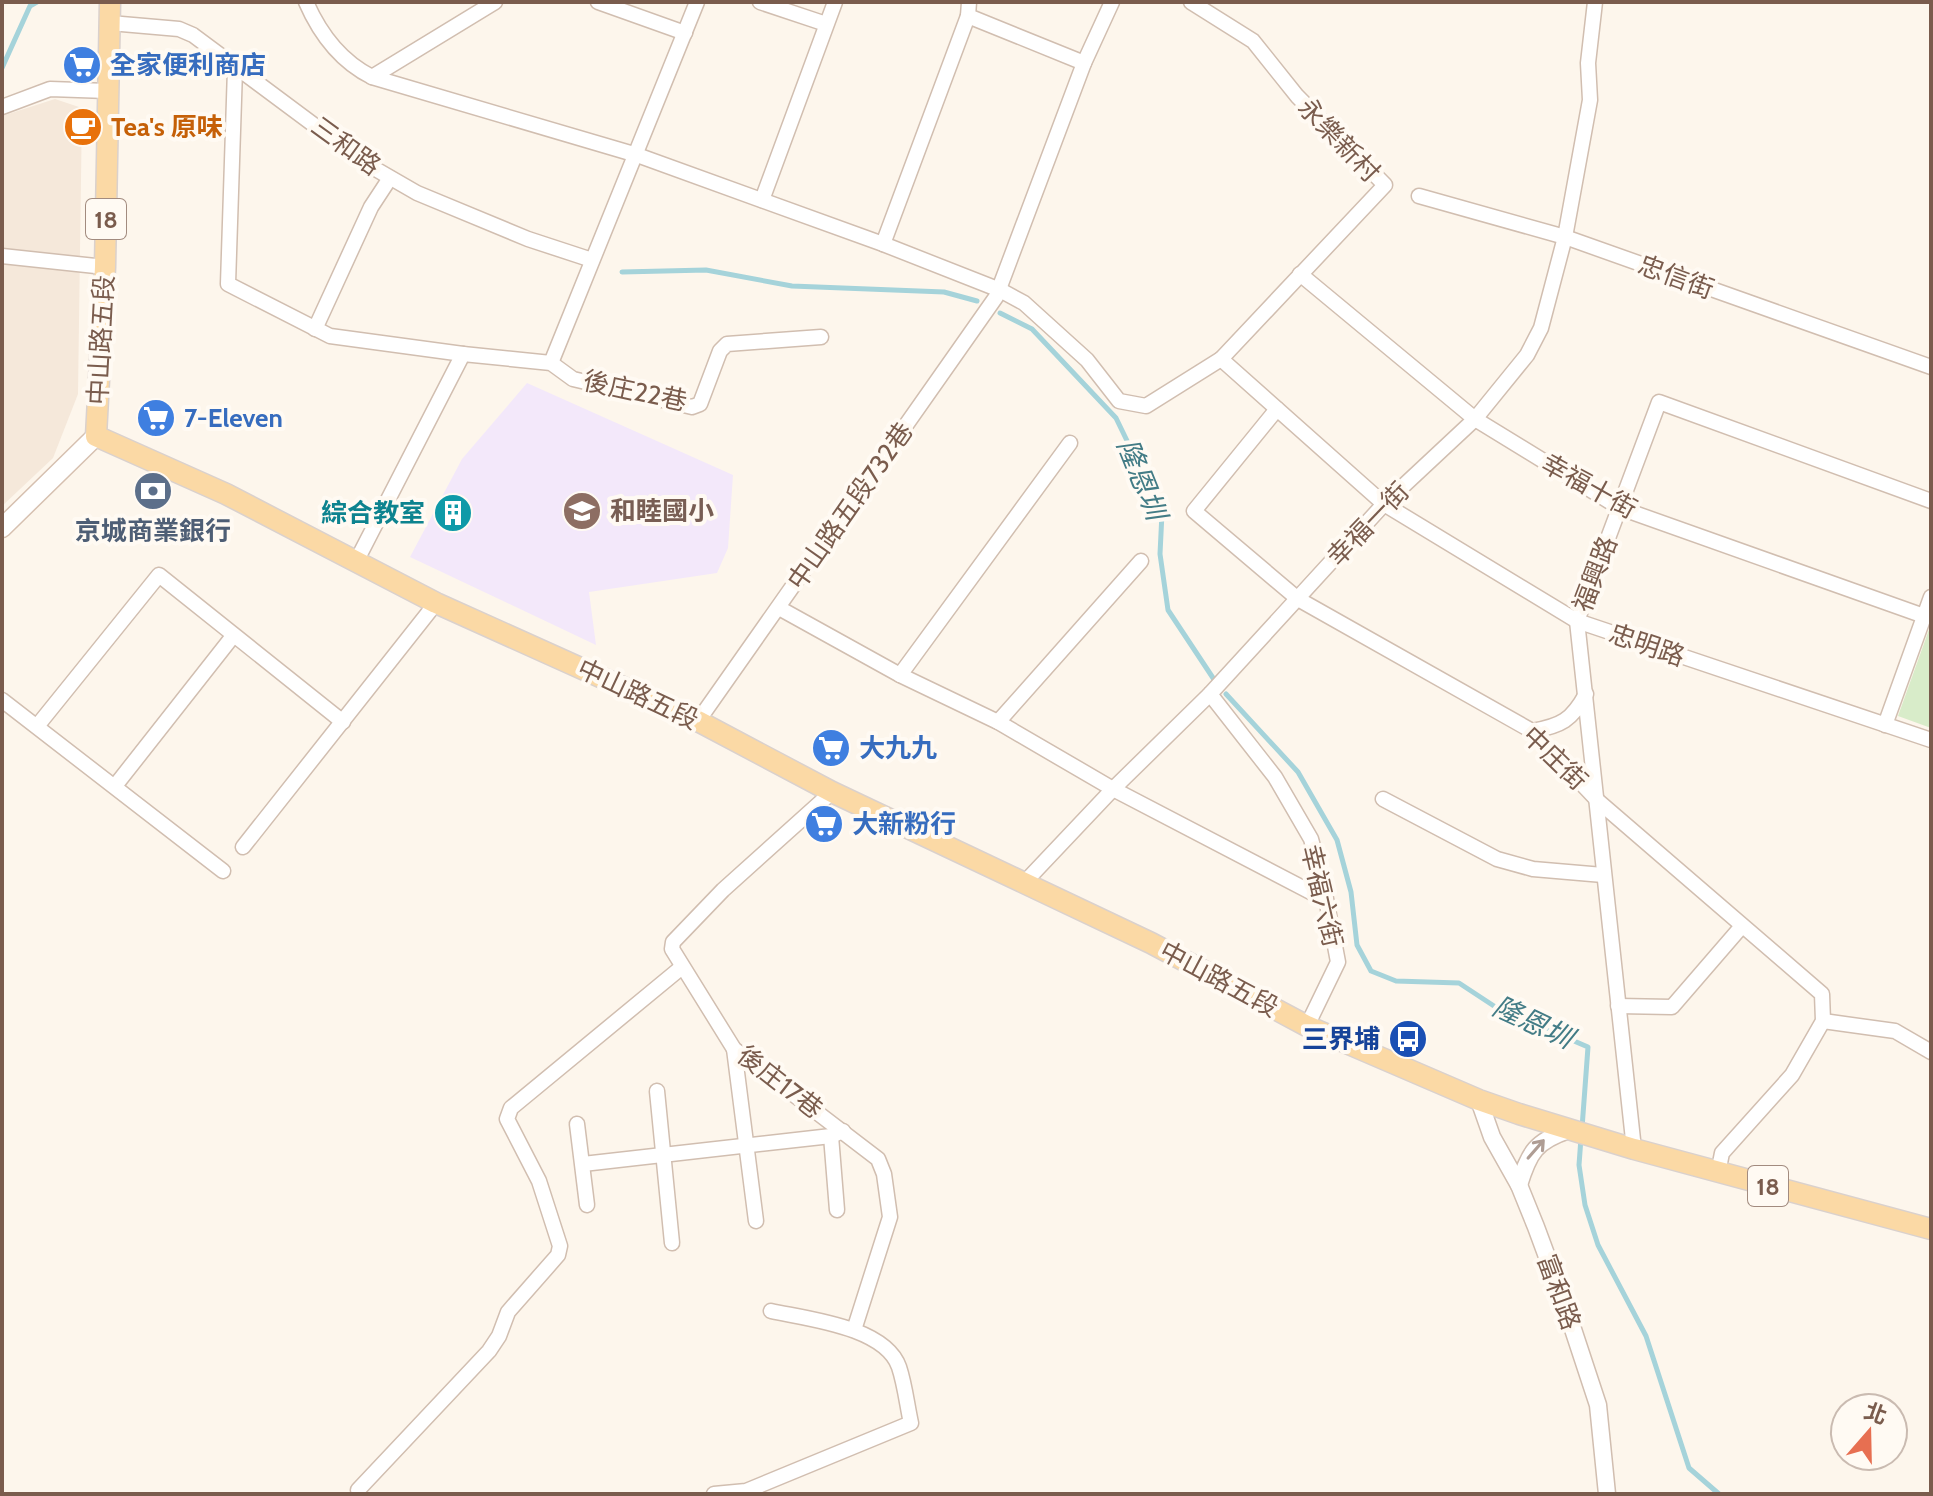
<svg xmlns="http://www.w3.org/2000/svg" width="1933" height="1496" viewBox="0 0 1933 1496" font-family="Cabin,'Noto Sans TC',sans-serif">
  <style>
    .residential { fill: #f5e8da }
    .education { fill: #f3e8fa }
    .green { fill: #d8ecc9 }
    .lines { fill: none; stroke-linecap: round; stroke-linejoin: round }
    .stream { stroke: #a5d3da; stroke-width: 5 }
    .minor-casing { stroke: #d1beb0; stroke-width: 17 }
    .tertiary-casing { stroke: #d1beb0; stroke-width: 19 }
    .secondary-casing { stroke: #d6c0b0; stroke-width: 21 }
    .primary-casing { stroke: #dad1cd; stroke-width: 23 }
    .minor { stroke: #fff; stroke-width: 14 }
    .tertiary { stroke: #fff; stroke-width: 16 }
    .secondary { stroke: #fff; stroke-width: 18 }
    .primary { stroke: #fbd9a5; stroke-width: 20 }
    .oneway { stroke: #af9d94 }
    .labels { text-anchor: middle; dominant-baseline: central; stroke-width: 8; stroke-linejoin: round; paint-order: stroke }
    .shield { fill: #fffaf3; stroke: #a28b7f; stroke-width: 2 }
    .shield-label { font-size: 24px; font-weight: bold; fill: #7a5c4d }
    .shop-label { font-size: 26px; font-weight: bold; fill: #366cbe; stroke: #fffaf3; text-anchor: start }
    .food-label { font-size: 26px; font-weight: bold; fill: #c56008; stroke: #fffaf3; text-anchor: start }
    .street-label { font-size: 26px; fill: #7a5c4d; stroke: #fffaf3 }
    .education-label { font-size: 26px; font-weight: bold; fill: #785e54; stroke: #fffaf3; text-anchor: start }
    .culture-label { font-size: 26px; font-weight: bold; fill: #0d838f; stroke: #fffaf3; text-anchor: end }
    .service-label { font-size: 26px; font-weight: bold; fill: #4e5e75; stroke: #fffaf3 }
    .transit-label { font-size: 26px; font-weight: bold; fill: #164399; stroke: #fffaf3; text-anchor: end }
    .water-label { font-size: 28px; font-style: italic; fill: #437c86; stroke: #fffaf3 }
  </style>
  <rect width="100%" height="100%" fill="#fdf6ec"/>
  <!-- residential -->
  <path class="residential" d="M55 99 82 108 78 394 53 458 2 506V116Z"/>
  <!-- education -->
  <path class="education" d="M527 383 733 475 728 548 717 573 589 592 596 645 410 557 462 459Z"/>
  <!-- green -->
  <path class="green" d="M1931 624V728L1898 716Z"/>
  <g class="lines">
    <!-- stream -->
    <g class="stream">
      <path d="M2 68 30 6 37 2"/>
      <path d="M622 272 706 270 792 286 944 292 977 301"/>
      <path d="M1000 313 1032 329 1116 418 1162 513 1160 554 1168 610 1217 684"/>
      <path d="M1226 694 1298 772 1337 840 1351 892 1357 945 1371 971 1396 981 1459 983 1497 1008 1588 1047 1582 1128"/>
      <path d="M1581 1138 1579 1165 1585 1205 1598 1245 1646 1336 1689 1468 1719 1494"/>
    </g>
    <defs>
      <g id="minor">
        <path d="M306 2C320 34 340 61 372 77L637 155 883 244 1000 290 1024 303 1087 360 1119 401 1146 406 1221 359"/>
        <path d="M598 2 685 33"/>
        <path d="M760 2 826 24"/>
        <path d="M969 2 968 16 1084 63"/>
        <path d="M1191 2 1253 41 1297 96 1385 185 1221 359 1384 504 1577 621 1931 740"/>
        <path d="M110 23 179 29 193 35 365 163 417 193 528 239 592 260"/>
        <path d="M235 69 228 284 330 336 463 354"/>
        <path d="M372 77 495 2"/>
        <path d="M2 107 50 89 107 91"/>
        <path d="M1419 196 1565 237 1931 367"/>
        <path d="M762 200 835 2"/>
        <path d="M883 244 968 16"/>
        <path d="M2 256 105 267"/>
        <path d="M1300 274 1475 419 1620 508 1924 616"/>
        <path d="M315 329 371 207 390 178"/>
        <path d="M551 363 697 2"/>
        <path d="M1277 409 1194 511 1298 599 1532 731 1598 801 1822 994 1823 1021 1792 1075 1722 1153 1718 1173"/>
        <path d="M357 560 463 354 551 363 573 379 692 407 700 404 720 351 727 344 821 337"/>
        <path d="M779 608 900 675 998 722 1113 789 1324 899"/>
        <path d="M900 675 1070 443"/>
        <path d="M1210 694 1275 777 1311 839 1323 883 1338 962 1307 1026"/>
        <path d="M2 700 223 871"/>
        <path d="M698 721 996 297 1084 63 1112 2"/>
        <path d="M998 722 1141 561"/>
        <path d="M38 725 159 575 343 722"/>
        <path d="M1885 725 1931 597"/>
        <path d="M1532 731C1561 726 1572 720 1586 694"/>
        <path d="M115 786 233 636"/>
        <path d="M832 792 723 890 673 942 672 949 734 1049 878 1159 884 1174 890 1217 854 1330"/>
        <path d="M1383 799 1497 859 1533 869 1603 875"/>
        <path d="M243 847 436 603"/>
        <path d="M1025 882 1113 789 1210 694 1384 504 1475 419 1527 355 1541 328 1565 237 1590 100 1588 63 1595 2"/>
        <path d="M1618 1006 1672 1007 1742 926"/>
        <path d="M1823 1021 1895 1031 1931 1052"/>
        <path d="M734 1049 756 1221"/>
        <path d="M657 1091 672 1243"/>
        <path d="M577 1124 587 1205"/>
        <path d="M831 1136 837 1210"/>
        <path d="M1634 1149 1577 621 1659 402 1931 501"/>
        <path d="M583 1164 831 1136 843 1131"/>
        <path d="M358 1490 489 1351 499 1336 508 1312 558 1255 560 1246 539 1181 507 1119 511 1108 682 967"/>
        <path d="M714 1494 746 1491 911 1423C907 1405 905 1385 899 1367 885 1327 808 1319 771 1311"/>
      </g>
      <g id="tertiary">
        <path d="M1479 1100 1492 1137 1519 1185 1536 1227 1566 1308 1598 1405 1607 1494"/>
        <path d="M1519 1185C1529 1152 1536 1141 1569 1130"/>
      </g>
      <path id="secondary" d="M2 528 96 436"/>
      <path id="primary" d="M110 2 105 267 96 436 226 494 436 603 698 721 832 792 1151 943 1307 1026 1479 1100 1519 1114 1634 1149 1931 1229"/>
    </defs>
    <!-- minor casing -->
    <use href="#minor" class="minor-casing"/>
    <!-- tertiary casing -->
    <use href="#tertiary" class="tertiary-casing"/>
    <!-- secondary casing -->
    <use href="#secondary" class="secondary-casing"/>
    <!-- primary casing -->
    <use href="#primary" class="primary-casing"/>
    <!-- minor -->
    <use href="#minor" class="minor"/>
    <!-- tertiary -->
    <use href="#tertiary" class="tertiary"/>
    <!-- secondary -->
    <use href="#secondary" class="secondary"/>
    <!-- primary -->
    <use href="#primary" class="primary"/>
  </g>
  <!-- one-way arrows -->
  <defs><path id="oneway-shaft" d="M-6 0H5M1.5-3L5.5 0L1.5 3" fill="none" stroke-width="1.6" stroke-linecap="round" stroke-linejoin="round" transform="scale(2)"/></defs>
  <use class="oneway" href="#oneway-shaft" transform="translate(1536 1149) rotate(-49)"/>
  <!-- icons -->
  <defs>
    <symbol id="supermarket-disc" viewBox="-11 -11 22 22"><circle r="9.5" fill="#3f7fe0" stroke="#fffaf3"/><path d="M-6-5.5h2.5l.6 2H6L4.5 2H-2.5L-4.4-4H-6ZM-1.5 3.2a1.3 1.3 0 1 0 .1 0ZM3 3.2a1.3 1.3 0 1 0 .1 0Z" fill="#fff"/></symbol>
    <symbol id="cafe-disc" viewBox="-11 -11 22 22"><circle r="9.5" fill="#e8710a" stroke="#fffaf3"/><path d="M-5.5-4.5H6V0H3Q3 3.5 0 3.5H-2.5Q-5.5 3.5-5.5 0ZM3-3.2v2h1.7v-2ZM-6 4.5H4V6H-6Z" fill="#fff"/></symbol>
    <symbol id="bank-disc" viewBox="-11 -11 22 22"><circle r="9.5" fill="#5c6f8a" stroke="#fffaf3"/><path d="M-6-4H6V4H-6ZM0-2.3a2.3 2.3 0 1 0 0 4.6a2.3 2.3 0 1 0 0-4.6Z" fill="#fff"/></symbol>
    <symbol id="school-disc" viewBox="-11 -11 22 22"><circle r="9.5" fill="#8d6e63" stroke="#fffaf3"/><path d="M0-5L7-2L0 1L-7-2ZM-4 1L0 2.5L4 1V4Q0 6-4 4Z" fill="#fff"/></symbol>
    <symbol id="building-disc" viewBox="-11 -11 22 22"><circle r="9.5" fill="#0f9aa8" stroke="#fffaf3"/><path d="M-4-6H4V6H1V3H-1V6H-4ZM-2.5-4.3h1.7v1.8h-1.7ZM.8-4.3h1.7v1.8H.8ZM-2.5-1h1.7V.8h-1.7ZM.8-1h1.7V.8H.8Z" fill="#fff"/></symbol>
    <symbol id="bus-disc" viewBox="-11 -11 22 22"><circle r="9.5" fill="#1a4fb4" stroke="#fffaf3"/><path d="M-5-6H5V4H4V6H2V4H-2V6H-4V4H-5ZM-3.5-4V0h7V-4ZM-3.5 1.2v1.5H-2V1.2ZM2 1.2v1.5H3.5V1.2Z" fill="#fff"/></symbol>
  </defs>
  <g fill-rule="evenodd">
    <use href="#supermarket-disc" x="60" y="43" width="44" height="44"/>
    <use href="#cafe-disc" x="61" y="105" width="44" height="44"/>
    <use href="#supermarket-disc" x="134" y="396" width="44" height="44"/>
    <use href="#bank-disc" x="131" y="469" width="44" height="44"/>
    <use href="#school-disc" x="560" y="489" width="44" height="44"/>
    <use href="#building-disc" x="431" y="491" width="44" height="44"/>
    <use href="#supermarket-disc" x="809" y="726" width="44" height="44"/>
    <use href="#supermarket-disc" x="802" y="802" width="44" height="44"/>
    <use href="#bus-disc" x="1386" y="1017" width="44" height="44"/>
  </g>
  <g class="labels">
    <!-- shield labels -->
    <g class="shield">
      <rect x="86" y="199" width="40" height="40" rx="6"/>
      <rect x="1748" y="1166" width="40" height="40" rx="6"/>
    </g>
    <g class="shield-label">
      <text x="106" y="219">18</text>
      <text x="1768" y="1186">18</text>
    </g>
    <!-- shop labels -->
    <g class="shop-label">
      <text x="110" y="65">全家便利商店</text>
      <text x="184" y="418">7-Eleven</text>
      <text x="859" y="748">大九九</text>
      <text x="852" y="824">大新粉行</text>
    </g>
    <!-- food labels -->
    <g class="food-label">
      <text x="111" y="127">Tea's 原味</text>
    </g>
    <!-- street labels -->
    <g class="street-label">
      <text transform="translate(1339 140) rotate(46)">永樂新村</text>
      <text transform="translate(346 146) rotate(36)">三和路</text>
      <text transform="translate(1676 277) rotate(20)">忠信街</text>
      <text transform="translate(101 340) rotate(-87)">中山路五段</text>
      <text transform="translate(635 391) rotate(12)">後庄22巷</text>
      <text transform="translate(1589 486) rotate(29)">幸福十街</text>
      <text transform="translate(850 506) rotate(-55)">中山路五段732巷</text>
      <text transform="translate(1368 524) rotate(-46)">幸福一街</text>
      <text transform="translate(1595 574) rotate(-69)">福興路</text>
      <text transform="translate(1647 645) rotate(19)">忠明路</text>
      <text transform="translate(638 694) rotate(25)">中山路五段</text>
      <text transform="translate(1555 758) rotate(44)">中庄街</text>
      <text transform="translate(1322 896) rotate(77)">幸福六街</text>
      <text transform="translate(1219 979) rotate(28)">中山路五段</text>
      <text transform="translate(780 1082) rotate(38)">後庄17巷</text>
      <text transform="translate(1559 1292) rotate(70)">富和路</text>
    </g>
    <!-- education labels -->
    <g class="education-label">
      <text x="610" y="511">和睦國小</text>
    </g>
    <!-- culture labels -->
    <g class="culture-label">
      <text x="425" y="513">綜合教室</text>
    </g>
    <!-- service labels -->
    <g class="service-label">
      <text x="153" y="531">京城商業銀行</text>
    </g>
    <!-- transit labels -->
    <g class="transit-label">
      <text x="1380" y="1039">三界埔</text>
    </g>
    <!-- water labels -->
    <g class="water-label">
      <text transform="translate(1142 479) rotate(68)">隆恩圳</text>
      <text transform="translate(1533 1022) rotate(25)">隆恩圳</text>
    </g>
  </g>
  <!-- border -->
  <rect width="1933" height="1496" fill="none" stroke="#7a5c4d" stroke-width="8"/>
  <!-- north arrow -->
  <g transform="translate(1869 1432) rotate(20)"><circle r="38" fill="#fffaf3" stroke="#cabbb1" stroke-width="2"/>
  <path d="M0-6L14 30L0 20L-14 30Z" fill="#e76f51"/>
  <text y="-12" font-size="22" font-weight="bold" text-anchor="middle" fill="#7a5c4d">北</text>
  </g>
</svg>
